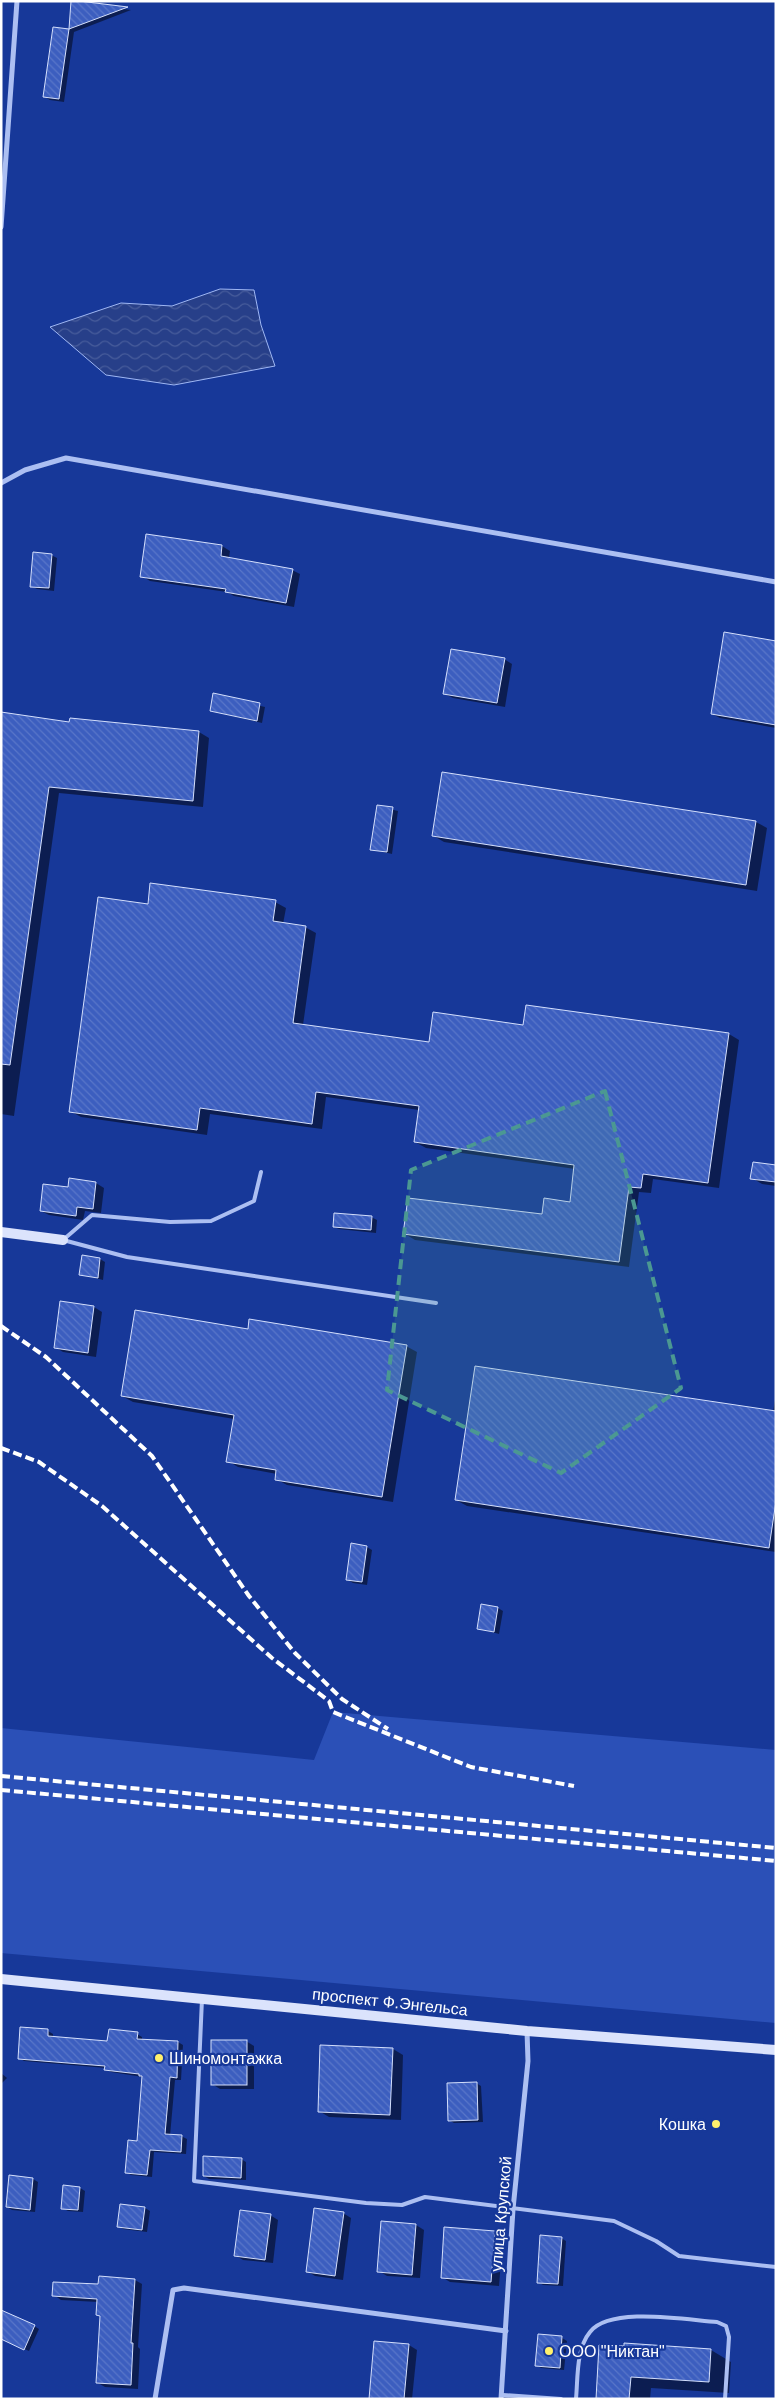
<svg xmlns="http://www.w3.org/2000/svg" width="777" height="2400" viewBox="0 0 777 2400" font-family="Arial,sans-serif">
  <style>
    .grass { fill: #2b50b7 }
    .water { fill: url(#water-waves); stroke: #9fb7f4 }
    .shadow { fill: #0007 }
    .building { fill: url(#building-back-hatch); stroke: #d4dffc }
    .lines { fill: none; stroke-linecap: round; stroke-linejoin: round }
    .lane { stroke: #acbff2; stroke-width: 4 }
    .street { stroke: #acbff2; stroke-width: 5 }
    .secondary { stroke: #dbe3fc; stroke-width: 10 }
    .rail { stroke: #fff; stroke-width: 4; stroke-dasharray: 9 4; stroke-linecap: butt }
    .marked { fill: #4b9892; fill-opacity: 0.2; stroke: #4b9892; stroke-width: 4; stroke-dasharray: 10 6; stroke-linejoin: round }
    .poi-dot { fill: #fff06d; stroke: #173899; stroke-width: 2 }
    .labels { text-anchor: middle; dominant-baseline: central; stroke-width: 4.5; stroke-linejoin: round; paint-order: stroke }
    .street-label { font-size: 16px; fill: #fff; stroke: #173899 }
    .poi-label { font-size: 16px; fill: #fff; stroke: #173899; text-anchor: start }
  </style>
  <defs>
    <pattern id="water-waves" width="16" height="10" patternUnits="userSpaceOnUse" patternTransform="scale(1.25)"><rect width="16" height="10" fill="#273f89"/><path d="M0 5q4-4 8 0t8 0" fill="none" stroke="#475c9b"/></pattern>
    <pattern id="building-back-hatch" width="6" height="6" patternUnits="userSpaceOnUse" patternTransform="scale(1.25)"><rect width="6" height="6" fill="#3c5ebf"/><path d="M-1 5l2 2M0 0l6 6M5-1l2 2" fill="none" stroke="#5976c9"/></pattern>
  </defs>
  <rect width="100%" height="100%" fill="#173899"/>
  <!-- grass -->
  <path class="grass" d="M333 1712 776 1750V2023L1 1953V1728L314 1760Z"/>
  <!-- water -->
  <path class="water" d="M220 289 254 290 261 325 275 366 174 385 106 375 50 327 121 303 172 306Z"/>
  <!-- shadow -->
  <g class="shadow">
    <path d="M72 2 131 10 74 32 64 102 50 100 45 97 54 28 70 30Z"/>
    <path d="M222 546 230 551 229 558 292 570 300 574 294 607 234 596 227 592 150 581 142 576Z"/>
    <path d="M51 555 57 558 54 591 37 589 31 586Z"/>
    <path d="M776 642V728L720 718 712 714Z"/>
    <path d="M504 659 512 664 505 707 453 698 445 694Z"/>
    <path d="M214 695 265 707 262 723 211 711Z"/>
    <path d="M1 714 70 724 199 732 209 738 203 807 59 793 14 1116 1 1114Z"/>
    <path d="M443 774 756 822 767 828 757 891 444 842 434 836Z"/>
    <path d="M378 806 398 811 392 854 371 849Z"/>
    <path d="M275 902 286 908 283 924 305 927 316 933 303 1025 430 1043 524 1026 729 1034 739 1040 719 1188 653 1179 651 1193 639 1192 629 1267 415 1240 405 1234 544 1216 571 1203 575 1169 426 1148 415 1142 419 1110 326 1097 322 1129 210 1114 207 1135 81 1117 70 1111 149 905Z"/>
    <path d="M776 1166V1186L762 1184 752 1178Z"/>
    <path d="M96 1183 104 1188 101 1213 85 1211 83 1220 49 1215 41 1211 69 1189Z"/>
    <path d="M371 1217 377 1220 376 1233 339 1229 334 1227Z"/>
    <path d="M83 1257 100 1259 105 1262 103 1280 81 1274Z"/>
    <path d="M94 1307 102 1312 96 1357 63 1352 55 1347Z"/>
    <path d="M249 1330 406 1346 417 1352 393 1502 287 1485 276 1479 277 1474 238 1467 228 1461 234 1419 133 1402 122 1396Z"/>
    <path d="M775 1400 776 1552 467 1506 456 1500 773 1412Z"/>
    <path d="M367 1547 372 1550 367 1585 353 1583 348 1580Z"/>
    <path d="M498 1608 503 1611 499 1634 478 1628Z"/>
    <path d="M21 2029 48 2031 53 2034V2038L108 2043 137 2034 142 2037V2040L178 2042 183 2045 181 2080H175L170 2136H181L187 2139 186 2154 154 2152 152 2177 131 2175 126 2172 138 2142 143 2077 111 2072 106 2068 24 2061 19 2058Z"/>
    <path d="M246 2041 254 2046V2089H220L212 2084Z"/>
    <path d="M393 2049 403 2055 401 2120 329 2117 319 2111Z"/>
    <path d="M1 2073 7 2078 1 2084Z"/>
    <path d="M476 2083 481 2086 483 2122 454 2123 449 2120Z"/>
    <path d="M241 2159 246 2162V2180L209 2179 204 2176Z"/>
    <path d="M10 2177 33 2179 38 2182 35 2212 12 2210 7 2207Z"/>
    <path d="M80 2188 85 2191 83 2212 68 2211 62 2208Z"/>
    <path d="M145 2208 150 2211 147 2232 123 2229 118 2226Z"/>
    <path d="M343 2213 351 2218 343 2280 315 2276 307 2271Z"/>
    <path d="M270 2215 278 2220 273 2263 243 2260 235 2255Z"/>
    <path d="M382 2222 416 2225 424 2230 420 2278 387 2276 379 2271Z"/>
    <path d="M495 2232 503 2237 499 2286 450 2282 442 2277Z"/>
    <path d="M561 2238 566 2241 563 2286 543 2285 538 2282Z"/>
    <path d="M135 2280 142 2284 138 2347 140 2349 138 2389 105 2387 98 2383 101 2317 97 2315 98 2302 61 2300 54 2295Z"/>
    <path d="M34 2326 39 2329 29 2351 1 2339Z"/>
    <path d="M539 2336 562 2338 567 2341 564 2370 541 2368 536 2365Z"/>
    <path d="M375 2342 409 2345 417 2350 412 2399H370Z"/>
    <path d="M600 2346 711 2350 731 2362 729 2393 651 2388 650 2399H597Z"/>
  </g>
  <!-- building -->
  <g class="building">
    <path d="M71 1H79L128 7 69 29Z"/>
    <path d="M53 27 69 29 59 99 43 97Z"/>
    <path d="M146 534 222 545 221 556 293 569 286 603 225 592 226 589 140 577Z"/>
    <path d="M33 552 52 554 49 588 30 587Z"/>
    <path d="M724 632 776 641V725L711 714Z"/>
    <path d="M451 649 505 658 497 703 443 694Z"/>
    <path d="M213 693 260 703 257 721 210 711Z"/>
    <path d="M1 712 69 722 70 718 199 731 193 801 49 787 10 1065 1 1064Z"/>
    <path d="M442 772 756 821 746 885 432 836Z"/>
    <path d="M377 805 393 807 387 852 370 850Z"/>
    <path d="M150 883 276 900 273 921 306 926 293 1023 429 1042 433 1012 523 1025 526 1005 729 1033 708 1183 643 1174 641 1188 629 1187 619 1262 403 1234 408 1198 542 1214 544 1198 570 1202 574 1165 414 1142 419 1106 316 1092 312 1124 200 1108 197 1130 69 1112 98 897 148 904Z"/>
    <path d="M753 1162 776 1165V1182L750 1179Z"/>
    <path d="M69 1178 96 1182 93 1209 77 1207 76 1216 40 1211 43 1184 68 1187Z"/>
    <path d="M334 1213 372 1216 371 1230 333 1227Z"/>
    <path d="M82 1255 100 1258 98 1278 79 1275Z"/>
    <path d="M60 1301 94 1306 88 1353 54 1348Z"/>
    <path d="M135 1310 248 1329 249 1319 407 1345 382 1497 275 1480 276 1470 226 1462 234 1415 121 1396Z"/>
    <path d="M475 1366 776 1411V1501L769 1548 455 1500Z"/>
    <path d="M351 1543 367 1546 362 1582 346 1580Z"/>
    <path d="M481 1604 498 1607 494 1632 477 1629Z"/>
    <path d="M20 2027 48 2029V2036L107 2041 109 2029 138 2032 137 2039 178 2041 177 2078 170 2077 165 2134 182 2135 181 2152 150 2150 147 2175 125 2173 128 2140 137 2141 142 2076H139V2074L104 2070 105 2066 18 2059Z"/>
    <rect x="211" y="2040" width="36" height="45"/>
    <path d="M320 2045 393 2048 390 2115 318 2112Z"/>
    <path d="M477 2082 478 2120 448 2121 447 2083Z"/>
    <path d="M203 2156 242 2158 241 2178 203 2176Z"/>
    <path d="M9 2175 33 2178 30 2210 6 2207Z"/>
    <path d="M63 2185 80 2187 78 2210 61 2209Z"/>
    <path d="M120 2204 145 2207 142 2230 117 2227Z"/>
    <path d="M314 2208 344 2212 335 2276 306 2272Z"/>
    <path d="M240 2210 271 2214 265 2260 234 2256Z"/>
    <path d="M381 2221 416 2224 412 2275 377 2272Z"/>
    <path d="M444 2227 495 2231 491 2282 441 2278Z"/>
    <path d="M540 2235 562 2237 558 2284 537 2283Z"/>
    <path d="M99 2276 135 2279 131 2343H133L131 2385 96 2383 100 2316 96 2315 97 2299 52 2296 53 2282 98 2284Z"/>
    <path d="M1 2310 35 2325 24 2350 1 2339Z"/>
    <path d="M538 2334 562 2336 560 2368 535 2366Z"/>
    <path d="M374 2341 409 2344 404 2399H369Z"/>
    <path d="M624 2343 711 2349 709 2382 631 2377 629 2399H596L599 2345 624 2346Z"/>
  </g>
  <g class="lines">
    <!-- lane -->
    <g class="lane">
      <path d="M63 1240 127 1257 436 1303"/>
      <path d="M63 1240 92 1215 170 1222 211 1221 254 1201 261 1172"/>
      <path d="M202 1999 194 2181 366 2203 402 2205 425 2197 614 2221 656 2241 679 2256 776 2267"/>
      <path d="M503 2395 561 2399"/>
      <path d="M576 2399C578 2377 576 2349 590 2332 610 2306 687 2320 717 2322L726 2326 729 2337 725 2399"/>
    </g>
    <!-- street -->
    <g class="street">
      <path d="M1 227 17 1"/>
      <path d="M1 483 25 470 66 458 776 582"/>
      <path d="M155 2399 173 2290 184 2288 506 2331"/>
      <path d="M501 2399 513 2209 528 2061 527 2031"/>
    </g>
    <!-- secondary -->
    <g class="secondary">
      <path d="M1 1232 63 1240"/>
      <path d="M1 1979 527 2031 776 2050"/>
    </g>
    <!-- rail -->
    <g class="rail">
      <path d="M1 1326 46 1357 152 1456 249 1596 295 1653 342 1699 388 1729"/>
      <path d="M1 1448 39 1462 102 1506 272 1658 329 1701 333 1712 471 1767 574 1786"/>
      <path d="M1 1776 776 1848"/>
      <path d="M1 1790 776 1861"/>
    </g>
  </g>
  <!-- marked area -->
  <path class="marked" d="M605 1091 681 1388 561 1473 387 1390 411 1170Z"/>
  <!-- markers -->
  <g class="poi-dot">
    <circle cx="159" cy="2058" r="5"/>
    <circle cx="716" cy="2124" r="5"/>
    <circle cx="549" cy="2351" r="5"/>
  </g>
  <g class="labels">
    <!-- street labels -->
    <g class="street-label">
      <text transform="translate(390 2002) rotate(6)">проспект Ф.Энгельса</text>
      <text transform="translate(501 2214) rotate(-85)">улица Крупской</text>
    </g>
    <!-- poi labels -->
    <g class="poi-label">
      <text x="169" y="2058">Шиномонтажка</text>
      <text x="706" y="2124" text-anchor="end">Кошка</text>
      <text x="559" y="2351">ООО "Никтан"</text>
    </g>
  </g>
  <!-- border -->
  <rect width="777" height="2400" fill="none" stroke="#ffffff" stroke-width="5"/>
</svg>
